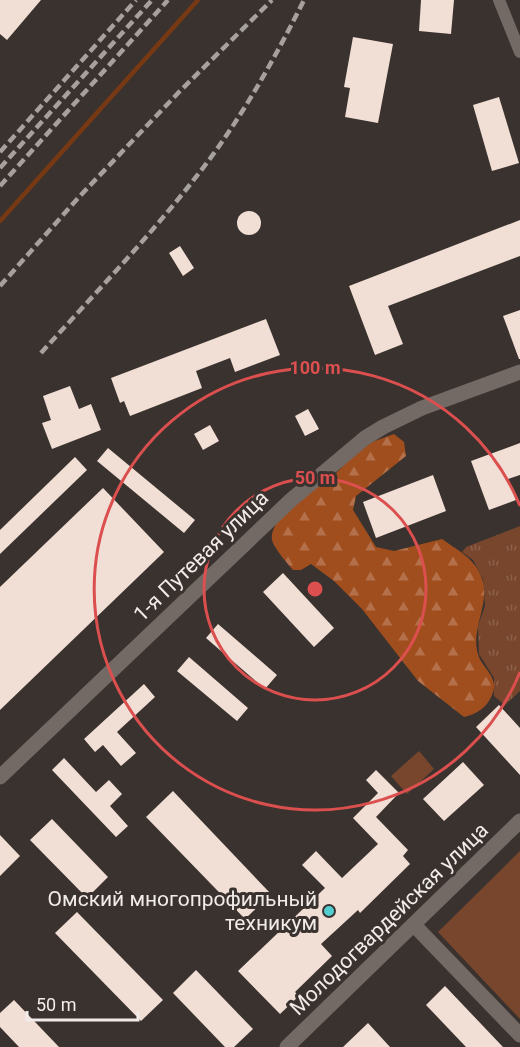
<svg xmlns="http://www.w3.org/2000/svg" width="520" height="1047" viewBox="0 0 520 1047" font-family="Roboto,sans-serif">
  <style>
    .grass { fill: url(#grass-tufts) }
    .forest { fill: url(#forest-firs) }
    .park { fill: #78462c }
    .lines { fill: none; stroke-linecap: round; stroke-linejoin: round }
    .stream { stroke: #773914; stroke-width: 4.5 }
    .building { fill: #f1ded5 }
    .minor { stroke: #736a66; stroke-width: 12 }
    .tertiary { stroke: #736a66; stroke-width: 15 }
    .rail { stroke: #a7a19e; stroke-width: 4.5; stroke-dasharray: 9 4.5; stroke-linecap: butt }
    .ring { fill: none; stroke: #db4f4f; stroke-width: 3 }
    .poi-dot { fill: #52cdd0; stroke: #3a322e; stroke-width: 2 }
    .labels { text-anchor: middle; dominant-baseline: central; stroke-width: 6; stroke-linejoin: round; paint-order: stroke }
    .street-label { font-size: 21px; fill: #f1ecea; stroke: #3a322e }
    .poi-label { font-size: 21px; fill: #f1ecea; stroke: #3a322e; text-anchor: end }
    .centre { fill: #db4f4f; stroke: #3a322e; stroke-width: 3 }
    .ring-label { font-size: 18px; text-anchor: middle; font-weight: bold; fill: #db4f4f; stroke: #3a322e; stroke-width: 6; stroke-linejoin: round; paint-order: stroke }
  </style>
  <defs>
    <pattern id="grass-tufts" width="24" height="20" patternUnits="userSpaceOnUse" patternTransform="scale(1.5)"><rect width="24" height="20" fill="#78462c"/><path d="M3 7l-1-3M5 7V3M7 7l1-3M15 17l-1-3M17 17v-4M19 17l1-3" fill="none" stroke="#8c614b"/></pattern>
    <pattern id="forest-firs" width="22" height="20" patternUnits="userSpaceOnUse" patternTransform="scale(1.5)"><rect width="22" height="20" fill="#a14e1e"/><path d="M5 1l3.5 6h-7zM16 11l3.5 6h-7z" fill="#b3704a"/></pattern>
  </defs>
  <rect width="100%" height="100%" fill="#3a322e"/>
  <!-- grass -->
  <path class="grass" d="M520 526V691L505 705 494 696V678L479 654 478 626 485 606 483 579 473 560 462 552 466 547Z"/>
  <!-- forest -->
  <path class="forest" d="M394 434 404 442 406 456 356 496 353 510 376 547 394 551 442 539C457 550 474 558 481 576 492 602 470 628 478 654 482 669 500 677 492 695 487 708 476 714 464 717L418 681 362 609 334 581 311 564 301 570H293C287 563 274 548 272 540 268 516 319 488 334 475 346 464 354 452 368 444 376 440 386 437 394 434Z"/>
  <!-- park -->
  <g class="park">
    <path d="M419 751 434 769 407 794 391 776Z"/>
    <path d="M520 851V1019L438 932Z"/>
  </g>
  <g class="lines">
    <!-- stream -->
    <path class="stream" d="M0 221 198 0"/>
  </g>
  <!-- building -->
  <g class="building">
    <path d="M0 0H41L7 40 0 34Z"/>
    <path d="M421 0H454L451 34 419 31Z"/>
    <path d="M353 37 393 44 378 123 345 117 350 88 344 87Z"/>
    <path d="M499 97 519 163 492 171 473 105Z"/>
    <circle cx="249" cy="223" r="12"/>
    <path d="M520 220V256L388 306 403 344 375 355 349 286Z"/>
    <path d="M180 246 194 268 183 276 169 253Z"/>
    <path d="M520 310V359H519L503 316Z"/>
    <path d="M266 319 280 355 235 372 230 358 196 371 202 388 130 416 124 401 120 403 111 378Z"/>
    <path d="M70 386 79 409 91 404 101 430 52 449 42 423 51 420 43 396Z"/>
    <path d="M308 409 319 429 305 436 295 416Z"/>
    <path d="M210 425 219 441 203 450 194 434Z"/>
    <path d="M520 443V475L508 479 516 500 489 510 471 461Z"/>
    <path d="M108 448 195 520 184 533 97 461Z"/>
    <path d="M75 457 87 470 0 554V530Z"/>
    <path d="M433 475 446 511 376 538 363 502Z"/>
    <path d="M103 488 164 552 0 710V587Z"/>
    <path d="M283 573 334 628 314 647 263 592Z"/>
    <path d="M218 624 277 675 265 689 206 638Z"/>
    <path d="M189 657 248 708 237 721 177 671Z"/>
    <path d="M144 684 155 697 117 732 136 753 121 766 103 745 95 752 84 739Z"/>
    <path d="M499 705 520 728V775L476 727Z"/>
    <path d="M64 758 96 792 109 780 122 794 110 806 128 826 116 837 52 770Z"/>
    <path d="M463 762 484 785 444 821 423 799Z"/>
    <path d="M376 770 399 793 376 817 408 850 403 856 410 864 360 913 358 910 321 944 332 956 295 992 299 996 280 1014 238 971 325 888 302 865 316 851 342 878 378 844 353 818 378 793 366 780Z"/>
    <path d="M173 791 271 894 245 919 146 817Z"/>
    <path d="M52 819 108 877 87 898 30 840Z"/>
    <path d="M0 835 20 856 0 876Z"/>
    <path d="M77 912 163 1000 141 1021 55 933Z"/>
    <path d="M196 970 253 1029 234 1047H225L173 993Z"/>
    <path d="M445 986 503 1047H466L426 1005Z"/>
    <path d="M14 1000 59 1047H19L0 1027V1013Z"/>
    <path d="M368 1023 390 1047H343Z"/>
  </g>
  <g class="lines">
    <!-- minor -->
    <path class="minor" d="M499 0 520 52"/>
    <!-- tertiary -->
    <g class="tertiary">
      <path d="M0 777 291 500 365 438 383 427 422 408 520 372"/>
      <path d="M414 925 520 1035"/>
      <path d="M287 1047 520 821"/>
    </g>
    <!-- rail -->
    <g class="rail">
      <path d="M0 152 136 0"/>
      <path d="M0 168 152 0"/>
      <path d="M0 186 168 0"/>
      <path d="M0 286 79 197 179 92 272 0"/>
      <path d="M41 353C98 290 158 228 209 160 246 110 276 56 304 0"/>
    </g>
  </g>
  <!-- distance rings -->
  <g class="ring">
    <circle cx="315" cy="589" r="111"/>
    <path d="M520 672A221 221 0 1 1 520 506"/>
  </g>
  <!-- markers -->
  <circle class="poi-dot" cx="329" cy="911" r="6"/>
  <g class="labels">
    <!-- street labels -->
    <g class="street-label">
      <text transform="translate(201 556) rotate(-44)">1-я Путевая улица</text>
      <text transform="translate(389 919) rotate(-44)">Молодогвардейская улица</text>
    </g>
    <!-- poi labels -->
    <g class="poi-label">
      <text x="317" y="899">Омский многопрофильный<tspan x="317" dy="24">техникум</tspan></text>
    </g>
  </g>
  <circle cx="315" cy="589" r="9" class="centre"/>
  <g class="ring-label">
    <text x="315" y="374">100 m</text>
    <text x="315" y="484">50 m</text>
  </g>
  <!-- scale -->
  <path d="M27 1011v9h111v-9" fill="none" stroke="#f1ecea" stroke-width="3"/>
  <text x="36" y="1011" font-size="18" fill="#f1ecea" stroke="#3a322e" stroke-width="4.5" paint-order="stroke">50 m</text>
</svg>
